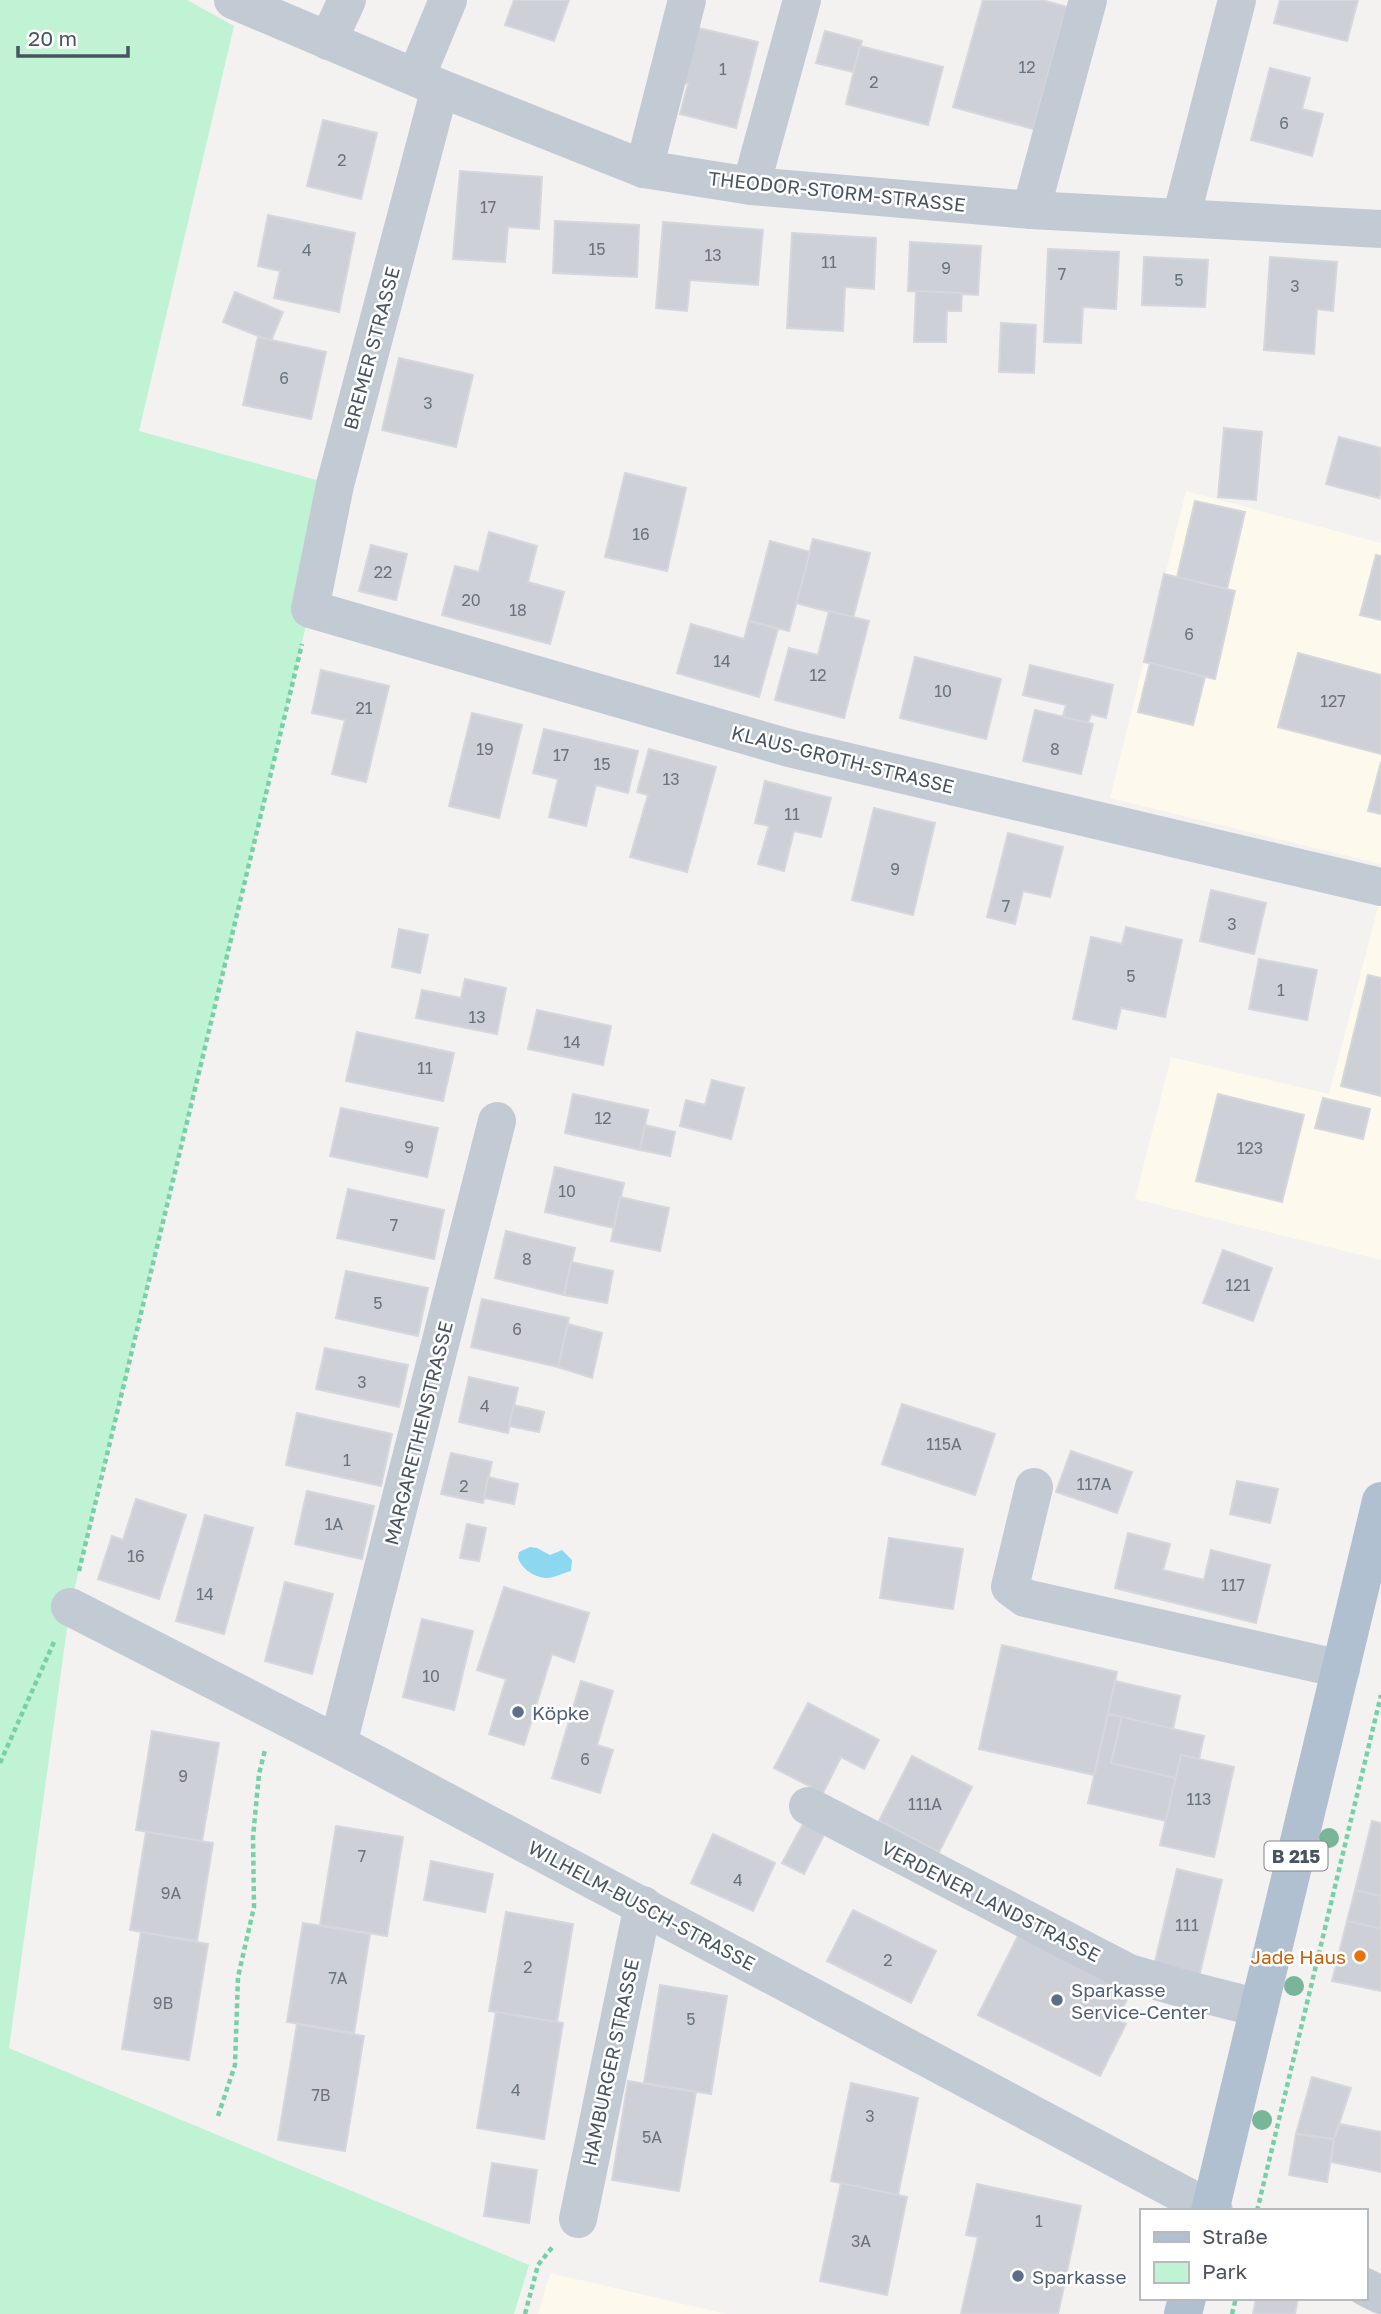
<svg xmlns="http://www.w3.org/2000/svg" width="1381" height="2314" viewBox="0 0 1381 2314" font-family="'Golos Text',sans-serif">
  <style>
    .commercial { fill: #fdf9ec }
    .green { fill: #c0f2d4 }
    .water { fill: #8bd8f0 }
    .building { fill: #cdd0d6; stroke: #d5d7dd; stroke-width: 2 }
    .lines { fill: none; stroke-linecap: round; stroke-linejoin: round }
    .path { stroke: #76d1a7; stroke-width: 4.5; stroke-dasharray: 5 3.5; stroke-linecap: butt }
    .minor { stroke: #c2cbd3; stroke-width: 38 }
    .major { stroke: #b0c0d1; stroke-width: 38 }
    .tree { fill: #79b699 }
    .service-dot { fill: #5c6f8a; stroke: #fff; stroke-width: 2.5 }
    .food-dot { fill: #e8710a; stroke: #fff; stroke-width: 2.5 }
    .labels { text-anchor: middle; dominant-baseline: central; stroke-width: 5; stroke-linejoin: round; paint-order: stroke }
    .number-label { font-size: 16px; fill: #69737e }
    .shield { fill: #fff; stroke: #7f8790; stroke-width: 2 }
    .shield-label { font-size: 18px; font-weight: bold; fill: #485460 }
    .street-label { font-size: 19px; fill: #485460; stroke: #fff }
    .service-label { font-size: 19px; fill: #4e5e75; stroke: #fff; text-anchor: start }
    .food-label { font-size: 19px; fill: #c56008; stroke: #fff; text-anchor: end }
  </style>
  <rect width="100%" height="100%" fill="#f4f1f1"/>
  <!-- commercial -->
  <g class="commercial">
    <path d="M1186 491 1381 543V864L1110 798Z"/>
    <path d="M1381 896V1260L1135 1199 1171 1057 1329 1094Z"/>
    <path d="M550 2273 727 2314H538Z"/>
  </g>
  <!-- green -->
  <path class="green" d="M0 0H187L234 26 139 431 335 485 310 609 70 1607 9 2048 529 2265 514 2314H0Z"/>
  <!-- water -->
  <path class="water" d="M530 1547 537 1548 550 1555 562 1550 572 1560 571 1571C564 1573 555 1577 549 1578 536 1579 520 1568 518 1557L519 1552Z"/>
  <!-- building -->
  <g class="building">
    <path d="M514 0H569L554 41 505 25Z"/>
    <path d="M983 0H1042L1067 7 1033 129 953 107Z"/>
    <path d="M1280 0H1358L1347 41 1274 23Z"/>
    <path d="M690 26 758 42 736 128 680 114 688 84 676 81Z"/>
    <path d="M825 31 862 41 853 72 816 63Z"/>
    <path d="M860 46 943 67 928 125 846 104Z"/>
    <path d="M1270 68 1310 78 1302 109 1323 114 1312 156 1251 140Z"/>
    <path d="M323 120 377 133 361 199 307 186Z"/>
    <path d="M460 171 542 177 539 229 508 227 505 262 453 259Z"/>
    <path d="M268 215 355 233 339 312 274 298 280 271 258 266Z"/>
    <path d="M555 221 639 225 637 277 553 273Z"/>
    <path d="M663 222 763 230 758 285 690 280 687 311 656 308Z"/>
    <path d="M792 233 876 238 874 289 845 287 843 331 787 328Z"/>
    <path d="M910 242 981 246 978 295 908 291Z"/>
    <path d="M1048 249 1119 252 1116 309 1083 307 1081 343 1044 342Z"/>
    <path d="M1144 257 1208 260 1205 307 1142 305Z"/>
    <path d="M1270 257 1337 262 1333 311 1317 309 1314 354 1264 350Z"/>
    <path d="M916 291 962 293 961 311H947L946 342H914Z"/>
    <path d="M235 292 283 312 271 341 223 322Z"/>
    <path d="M1001 323 1036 325 1034 373 999 372Z"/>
    <path d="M258 337 326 352 311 419 243 405Z"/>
    <path d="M399 358 473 375 456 447 382 430Z"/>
    <path d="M1224 428 1262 432 1256 500 1218 497Z"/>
    <path d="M1339 437 1381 448V491L1379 498 1326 484Z"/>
    <path d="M625 473 686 488 667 571 605 557Z"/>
    <path d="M1195 501 1245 512 1227 589 1177 577Z"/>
    <path d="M489 532 537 546 528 582 564 592 550 644 442 615 455 566 479 572Z"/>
    <path d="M813 539 870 553 853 618 796 603Z"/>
    <path d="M770 541 810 552 789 631 749 621Z"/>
    <path d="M371 545 407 554 396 600 359 591Z"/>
    <path d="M1376 555 1381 556V620L1360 615Z"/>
    <path d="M1164 574 1235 591 1215 679 1144 662Z"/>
    <path d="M829 611 869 621 844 718 775 700 789 648 818 655Z"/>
    <path d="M749 621 778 629 759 697 677 673 691 624 744 639Z"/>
    <path d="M1298 653 1381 675V754L1278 727Z"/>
    <path d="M915 657 1001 679 986 739 900 718Z"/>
    <path d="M1150 663 1205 677 1193 725 1138 712Z"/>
    <path d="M1030 665 1113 685 1106 718 1091 714 1088 723 1063 717 1066 705 1023 695Z"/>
    <path d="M321 670 389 686 366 782 332 774 345 720 312 713Z"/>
    <path d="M1035 710 1093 724 1081 774 1023 761Z"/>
    <path d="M472 713 522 725 499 818 449 806Z"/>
    <path d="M544 729 638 751 628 793 596 785 586 826 549 817 558 779 533 773Z"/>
    <path d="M649 749 716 767 687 872 630 857 648 795 637 792Z"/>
    <path d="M1381 762V814L1368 811Z"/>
    <path d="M765 781 831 798 821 837 794 831 784 871 758 864 769 826 755 823Z"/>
    <path d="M874 808 935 823 913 915 852 900Z"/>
    <path d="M1008 833 1063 847 1050 897 1023 891 1015 924 987 917Z"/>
    <path d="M1211 890 1266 903 1254 954 1200 941Z"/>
    <path d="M1126 927 1182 940 1165 1017 1121 1008 1116 1029 1073 1019 1091 937 1122 944Z"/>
    <path d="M399 929 428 935 420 973 392 967Z"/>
    <path d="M1259 959 1317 970 1307 1020 1249 1009Z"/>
    <path d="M1368 975 1381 978V1096L1341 1086Z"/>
    <path d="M465 979 506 988 497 1034 416 1018 422 990 461 998Z"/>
    <path d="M537 1010 611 1026 603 1065 528 1049Z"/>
    <path d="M357 1032 454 1053 443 1101 346 1081Z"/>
    <path d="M712 1080 744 1088 731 1139 680 1126 686 1100 705 1105Z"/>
    <path d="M573 1094 648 1110 640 1150 565 1133Z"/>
    <path d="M1218 1094 1304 1115 1282 1202 1196 1181Z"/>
    <path d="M1323 1098 1370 1109 1363 1139 1315 1128Z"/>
    <path d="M341 1108 438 1128 427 1177 330 1156Z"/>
    <path d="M645 1125 675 1132 670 1156 640 1150Z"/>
    <path d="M555 1167 624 1183 614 1228 545 1212Z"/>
    <path d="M348 1189 444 1210 434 1259 337 1238Z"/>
    <path d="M620 1197 669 1208 660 1251 611 1241Z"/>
    <path d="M506 1231 575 1248 564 1295 495 1278Z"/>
    <path d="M1223 1250 1272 1268 1253 1321 1203 1303Z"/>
    <path d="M571 1262 613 1271 607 1303 564 1295Z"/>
    <path d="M346 1271 428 1288 418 1336 336 1318Z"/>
    <path d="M482 1299 569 1318 558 1367 471 1347Z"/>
    <path d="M568 1324 602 1333 592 1378 558 1367Z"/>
    <path d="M325 1348 408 1365 399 1407 316 1389Z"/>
    <path d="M469 1377 518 1388 508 1433 459 1422Z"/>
    <path d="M902 1404 995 1434 975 1495 882 1464Z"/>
    <path d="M514 1405 544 1412 539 1432 509 1426Z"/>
    <path d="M297 1413 392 1434 381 1486 286 1465Z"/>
    <path d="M1071 1451 1132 1472 1117 1513 1056 1492Z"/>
    <path d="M451 1453 492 1462 483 1503 441 1494Z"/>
    <path d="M488 1477 518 1484 514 1504 484 1498Z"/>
    <path d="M1237 1481 1278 1489 1270 1523 1230 1514Z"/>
    <path d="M307 1491 374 1506 362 1559 295 1544Z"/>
    <path d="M136 1499 186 1515 159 1599 98 1579 112 1536 123 1540Z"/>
    <path d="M205 1515 253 1528 224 1634 176 1621Z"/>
    <path d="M467 1524 486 1528 479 1561 460 1558Z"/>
    <path d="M1128 1533 1170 1544 1163 1570 1204 1580 1211 1550 1270 1565 1256 1623 1115 1588Z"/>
    <path d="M889 1538 963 1549 953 1609 880 1598Z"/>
    <path d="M285 1582 333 1594 312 1674 265 1661Z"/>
    <path d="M504 1587 589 1613 574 1662 552 1654 524 1745 489 1734 506 1679 477 1670Z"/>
    <path d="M422 1619 473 1631 454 1710 403 1697Z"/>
    <path d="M1002 1645 1117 1672 1094 1775 979 1749Z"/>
    <path d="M581 1681 613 1691 597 1745 613 1750 600 1793 552 1778Z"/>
    <path d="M1115 1681 1180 1696 1173 1729 1108 1714Z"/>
    <path d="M808 1703 879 1740 864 1769 841 1757 823 1793 774 1768Z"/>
    <path d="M1108 1714 1122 1717 1111 1763 1176 1778 1166 1821 1088 1803Z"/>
    <path d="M1122 1717 1204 1736 1199 1759 1181 1755 1176 1778 1111 1763Z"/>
    <path d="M152 1731 219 1743 202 1841 136 1830Z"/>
    <path d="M1181 1755 1234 1767 1214 1857 1160 1845Z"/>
    <path d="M912 1756 972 1787 939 1852 879 1821Z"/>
    <path d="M1372 1821 1381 1823V1896L1355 1890Z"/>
    <path d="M804 1822 825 1833 804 1874 782 1863Z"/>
    <path d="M336 1826 403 1837 387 1936 320 1925Z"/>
    <path d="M146 1832 213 1843 197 1941 130 1930Z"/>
    <path d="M713 1834 775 1863 753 1911 691 1883Z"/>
    <path d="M431 1861 493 1874 485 1912 424 1900Z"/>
    <path d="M1177 1869 1222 1880 1198 1981 1153 1970Z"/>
    <path d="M1355 1890 1381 1896V1929L1347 1921Z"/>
    <path d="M853 1910 936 1951 911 2003 827 1961Z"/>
    <path d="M506 1912 573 1924 557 2022 489 2011Z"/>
    <path d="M1347 1921 1381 1929V1991L1332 1981Z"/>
    <path d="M303 1923 370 1934 354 2033 287 2022Z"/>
    <path d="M1022 1928 1135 1984 1117 2019 1126 2024 1100 2076 978 2015Z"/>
    <path d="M141 1932 208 1944 189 2060 122 2049Z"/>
    <path d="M660 1985 727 1996 711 2094 644 2083Z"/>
    <path d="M496 2012 563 2023 544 2139 477 2128Z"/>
    <path d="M297 2024 364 2036 345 2151 278 2140Z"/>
    <path d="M1312 2077 1351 2088 1334 2139 1296 2134Z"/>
    <path d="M628 2081 696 2092 679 2191 612 2180Z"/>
    <path d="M851 2083 918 2098 898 2195 831 2181Z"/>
    <path d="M1340 2124 1381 2132V2172L1331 2162 1334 2139Z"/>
    <path d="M1296 2134 1334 2139 1327 2182 1289 2175Z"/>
    <path d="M492 2163 537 2170 529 2223 484 2216Z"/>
    <path d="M841 2183 907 2197 887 2295 820 2281Z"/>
    <path d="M977 2184 1081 2206 1058 2314H961L978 2237 966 2235Z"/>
    <path d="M1256 2298H1298L1295 2314H1253Z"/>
  </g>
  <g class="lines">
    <!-- path -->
    <g class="path">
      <path d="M79 1571 302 644"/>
      <path d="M0 1763 54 1642"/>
      <path d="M218 2116 235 2065 238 1977 254 1907 253 1837 259 1774 265 1750"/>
      <path d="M1257 2211 1381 1695"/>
      <path d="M525 2314 538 2265 554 2245"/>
      <path d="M1232 2314 1236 2298"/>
    </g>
    <!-- minor -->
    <g class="minor">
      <path d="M233 0 440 88 644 169 751 186 1031 210 1381 229"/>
      <path d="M328 41 347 0"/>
      <path d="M416 77 448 0"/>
      <path d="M440 88 335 485 310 609 789 748 1381 887"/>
      <path d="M644 169 687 0"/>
      <path d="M751 186 802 0"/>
      <path d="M1031 210 1088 0"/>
      <path d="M1181 218 1237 0"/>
      <path d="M1034 1487 1010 1587 1025 1598 1341 1669"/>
      <path d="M70 1607 338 1744 1214 2211"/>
      <path d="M338 1744 497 1121"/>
      <path d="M808 1806 1129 1973 1184 1989 1259 2008"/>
      <path d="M578 2219 643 1905"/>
      <path d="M1365 2287 1381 2295"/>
    </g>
    <!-- major -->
    <g class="major">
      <path d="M1210 2211 1381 1501"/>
      <path d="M1183 2314 1187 2298"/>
    </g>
  </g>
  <!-- trees -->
  <g class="tree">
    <circle cx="1329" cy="1838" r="10"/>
    <circle cx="1294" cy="1986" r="10"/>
    <circle cx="1262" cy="2120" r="10"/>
  </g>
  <!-- markers -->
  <g class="service-dot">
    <circle cx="518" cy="1712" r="7"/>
    <circle cx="1057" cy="2000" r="7"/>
    <circle cx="1018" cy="2276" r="7"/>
  </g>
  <circle class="food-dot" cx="1360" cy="1956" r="7"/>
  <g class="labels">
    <!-- number labels -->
    <g class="number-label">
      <text x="1027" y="67">12</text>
      <text x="723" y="69">1</text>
      <text x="874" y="82">2</text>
      <text x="1284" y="123">6</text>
      <text x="342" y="160">2</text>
      <text x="488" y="207">17</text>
      <text x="597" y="249">15</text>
      <text x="307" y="250">4</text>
      <text x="713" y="255">13</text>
      <text x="829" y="262">11</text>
      <text x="946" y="268">9</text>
      <text x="1062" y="274">7</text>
      <text x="1179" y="280">5</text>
      <text x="1295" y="286">3</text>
      <text x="284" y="378">6</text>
      <text x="428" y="403">3</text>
      <text x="641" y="534">16</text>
      <text x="383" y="572">22</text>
      <text x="471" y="600">20</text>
      <text x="518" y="610">18</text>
      <text x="1189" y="634">6</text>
      <text x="722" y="661">14</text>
      <text x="818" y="675">12</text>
      <text x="943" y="691">10</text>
      <text x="1333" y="701">127</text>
      <text x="364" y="708">21</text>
      <text x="485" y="749">19</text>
      <text x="1055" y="749">8</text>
      <text x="561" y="755">17</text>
      <text x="602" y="764">15</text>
      <text x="671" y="779">13</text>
      <text x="792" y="814">11</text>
      <text x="895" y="869">9</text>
      <text x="1006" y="906">7</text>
      <text x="1232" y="924">3</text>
      <text x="1131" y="976">5</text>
      <text x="1281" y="990">1</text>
      <text x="477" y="1017">13</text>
      <text x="572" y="1042">14</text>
      <text x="425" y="1068">11</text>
      <text x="603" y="1118">12</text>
      <text x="409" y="1147">9</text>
      <text x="1250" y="1148">123</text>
      <text x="567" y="1191">10</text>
      <text x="394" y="1225">7</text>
      <text x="527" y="1259">8</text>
      <text x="1238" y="1285">121</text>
      <text x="378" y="1303">5</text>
      <text x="517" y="1329">6</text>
      <text x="362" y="1382">3</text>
      <text x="485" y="1406">4</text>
      <text x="944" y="1444">115A</text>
      <text x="347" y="1460">1</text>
      <text x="1094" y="1484">117A</text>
      <text x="464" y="1486">2</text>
      <text x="334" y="1524">1A</text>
      <text x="136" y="1556">16</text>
      <text x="1233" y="1585">117</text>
      <text x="205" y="1594">14</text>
      <text x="431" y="1676">10</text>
      <text x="585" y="1759">6</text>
      <text x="183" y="1776">9</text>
      <text x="1199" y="1799">113</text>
      <text x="925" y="1804">111A</text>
      <text x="362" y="1856">7</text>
      <text x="738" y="1880">4</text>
      <text x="171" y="1893">9A</text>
      <text x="1187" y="1925">111</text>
      <text x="888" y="1960">2</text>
      <text x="528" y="1967">2</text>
      <text x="338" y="1978">7A</text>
      <text x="163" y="2003">9B</text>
      <text x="691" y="2019">5</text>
      <text x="516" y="2090">4</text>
      <text x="321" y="2095">7B</text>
      <text x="870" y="2116">3</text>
      <text x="652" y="2137">5A</text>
      <text x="1039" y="2221">1</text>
      <text x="861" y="2241">3A</text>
    </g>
    <!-- shield labels -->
    <rect class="shield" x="1264.5" y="1841.5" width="63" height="29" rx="5"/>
    <g class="shield-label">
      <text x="1296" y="1856">B 215</text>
    </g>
    <!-- street labels -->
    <g class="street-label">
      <text transform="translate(837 191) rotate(6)">THEODOR-STORM-STRASSE</text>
      <text transform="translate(371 348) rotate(-75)">BREMER STRASSE</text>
      <text transform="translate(843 759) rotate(14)">KLAUS-GROTH-STRASSE</text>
      <text transform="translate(418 1433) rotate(-76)">MARGARETHENSTRASSE</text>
      <text transform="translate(991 1901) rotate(27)">VERDENER LANDSTRASSE</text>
      <text transform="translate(642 1905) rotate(28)">WILHELM-BUSCH-STRASSE</text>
      <text transform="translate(610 2062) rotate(-78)">HAMBURGER STRASSE</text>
    </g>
    <!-- service labels -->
    <g class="service-label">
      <text x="532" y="1712">Köpke</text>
      <text x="1071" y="1989">Sparkasse<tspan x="1071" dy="22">Service-Center</tspan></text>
      <text x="1032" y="2276">Sparkasse</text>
    </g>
    <!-- food labels -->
    <g class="food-label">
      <text x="1346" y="1956">Jade Haus</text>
    </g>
  </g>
  <!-- legend -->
  <rect x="1140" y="2209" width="228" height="91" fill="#ffffff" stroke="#b6bbbf" stroke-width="2"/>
  <rect x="1154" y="2232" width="35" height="10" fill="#b0c0d1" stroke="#b6bbbf" stroke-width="2"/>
  <text x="1202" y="2244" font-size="21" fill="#485460">Straße</text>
  <rect x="1154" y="2262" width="35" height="21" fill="#c0f2d4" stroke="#b6bbbf" stroke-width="2"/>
  <text x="1202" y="2279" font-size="21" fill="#485460">Park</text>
  <!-- scale -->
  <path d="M18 46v10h110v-10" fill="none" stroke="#485460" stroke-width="3.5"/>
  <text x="28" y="46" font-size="21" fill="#485460" stroke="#ffffff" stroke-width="5" paint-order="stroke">20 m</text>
</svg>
